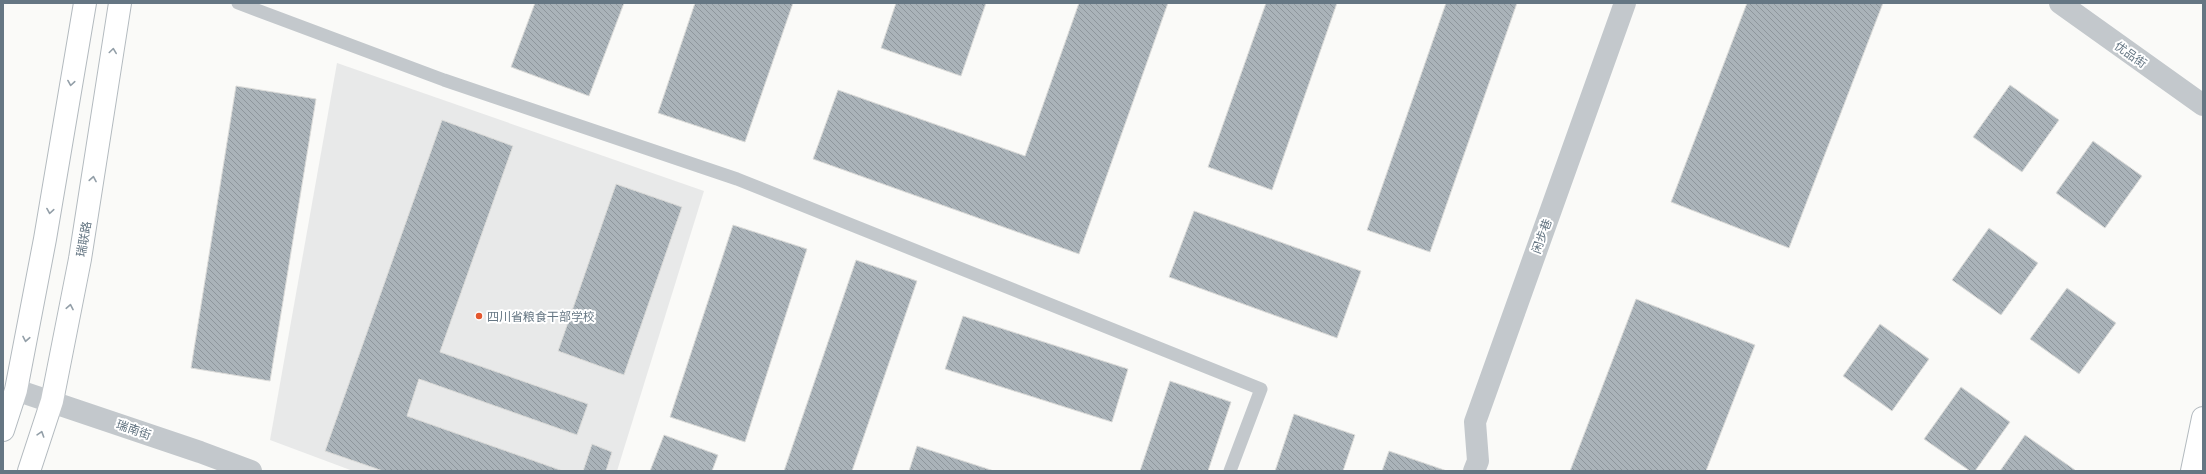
<svg xmlns="http://www.w3.org/2000/svg" width="2206" height="474" viewBox="0 0 2206 474" font-family="Barlow,'Noto Sans SC',sans-serif">
  <style>
    .built { fill: #e8e9e9 }
    .building { fill: url(#building-back-hatch); stroke: #dcdcda }
    .lines { fill: none; stroke-linecap: round; stroke-linejoin: round }
    .secondary-casing { stroke: #b3babf; stroke-width: 24 }
    .service { stroke: #c3c8cc; stroke-width: 13 }
    .minor { stroke: #c3c8cc; stroke-width: 22 }
    .secondary { stroke: #fff; stroke-width: 22 }
    .oneway { stroke: #939fa8 }
    .poi-dot { fill: #e4572e; stroke: #fff; stroke-width: 1.5 }
    .labels { text-anchor: middle; dominant-baseline: central; stroke-width: 4; stroke-linejoin: round; paint-order: stroke }
    .street-label { font-size: 12px; fill: #657683; stroke: #fff }
    .poi-label { font-size: 12px; fill: #657683; stroke: #fff; text-anchor: start }
  </style>
  <defs>
    <pattern id="building-back-hatch" width="6" height="6" patternUnits="userSpaceOnUse"><rect width="6" height="6" fill="#aab3b9"/><path d="M-1 5l2 2M0 0l6 6M5-1l2 2" fill="none" stroke="#8e969c"/></pattern>
  </defs>
  <rect width="100%" height="100%" fill="#fafaf8"/>
  <!-- built -->
  <path class="built" d="M337 63 704 191 617 471H353L270 440Z"/>
  <!-- building -->
  <g class="building">
    <path d="M535 3H624L589 96 511 67Z"/>
    <path d="M695 3H793L745 142 658 113Z"/>
    <path d="M896 3H986L961 76 881 48Z"/>
    <path d="M1079 3H1168L1079 254 813 159 838 90 1025 156Z"/>
    <path d="M1266 3H1337L1272 190 1208 167Z"/>
    <path d="M1446 3H1517L1430 252 1367 230Z"/>
    <path d="M1747 3H1883L1789 248 1671 202Z"/>
    <path d="M2010 85 2059 120 2022 172 1973 137Z"/>
    <path d="M236 86 316 99 270 381 191 368Z"/>
    <path d="M442 120 513 146 440 352 588 404 577 435 419 379 407 416 563 471H383L325 451Z"/>
    <path d="M2093 141 2142 176 2105 228 2056 193Z"/>
    <path d="M616 184 682 207 624 375 558 351Z"/>
    <path d="M1194 211 1361 271 1337 338 1169 277Z"/>
    <path d="M733 225 807 249 745 442 670 417Z"/>
    <path d="M1989 228 2038 263 2001 315 1952 280Z"/>
    <path d="M856 260 917 281 852 471H784Z"/>
    <path d="M2067 288 2116 323 2079 374 2030 339Z"/>
    <path d="M1636 299 1755 345 1706 471H1570Z"/>
    <path d="M963 316 1128 369 1112 422 945 369Z"/>
    <path d="M1880 324 1929 359 1892 411 1843 376Z"/>
    <path d="M1170 381 1231 402 1208 471H1140Z"/>
    <path d="M1961 387 2010 422 1975 471H1970L1924 439Z"/>
    <path d="M1294 414 1355 435 1343 471H1275Z"/>
    <path d="M664 435 718 455 712 471H650Z"/>
    <path d="M2025 435 2075 470 2074 471H2000Z"/>
    <path d="M592 444 612 452 606 471H583Z"/>
    <path d="M917 446 994 471H909Z"/>
    <path d="M1389 451 1447 471H1382Z"/>
  </g>
  <g class="lines">
    <defs>
      <g id="secondary">
        <path d="M3 430 16 390 45 239 85 3"/>
        <path d="M29 471 52 401 80 259 120 3"/>
        <path d="M2192 471 2203 418"/>
      </g>
    </defs>
    <!-- secondary casing -->
    <use href="#secondary" class="secondary-casing"/>
    <!-- service -->
    <path class="service" d="M238 3 444 80 737 179 1261 389 1230 471"/>
    <!-- minor -->
    <g class="minor">
      <path d="M2060 3 2203 105"/>
      <path d="M16 390 200 452 251 471"/>
      <path d="M1474 471 1478 461 1475 422 1625 3"/>
    </g>
    <!-- secondary -->
    <use href="#secondary" class="secondary"/>
  </g>
  <!-- one-way arrows -->
  <defs><path id="oneway-chevron" d="M-2-3.5L2.5 0L-2 3.5" fill="none" stroke-width="1.6" stroke-linecap="round" stroke-linejoin="round"/></defs>
  <g class="oneway">
    <use href="#oneway-chevron" transform="translate(113 51) rotate(-82)"/>
    <use href="#oneway-chevron" transform="translate(71 83) rotate(99)"/>
    <use href="#oneway-chevron" transform="translate(93 179) rotate(-80)"/>
    <use href="#oneway-chevron" transform="translate(50 211) rotate(99)"/>
    <use href="#oneway-chevron" transform="translate(70 307) rotate(-79)"/>
    <use href="#oneway-chevron" transform="translate(26 339) rotate(101)"/>
    <use href="#oneway-chevron" transform="translate(41 434) rotate(-72)"/>
  </g>
  <!-- markers -->
  <circle class="poi-dot" cx="479" cy="316" r="4"/>
  <g class="labels">
    <!-- street labels -->
    <g class="street-label">
      <text transform="translate(2131 54) rotate(35)">优品街</text>
      <text transform="translate(1541 236) rotate(-70)">闲步巷</text>
      <text transform="translate(83 239) rotate(-80)">瑞联路</text>
      <text transform="translate(134 429) rotate(19)">瑞南街</text>
    </g>
    <!-- poi labels -->
    <g class="poi-label">
      <text x="487" y="316">四川省粮食干部学校</text>
    </g>
  </g>
  <!-- border -->
  <rect width="2206" height="474" fill="none" stroke="#657683" stroke-width="8"/>
</svg>
